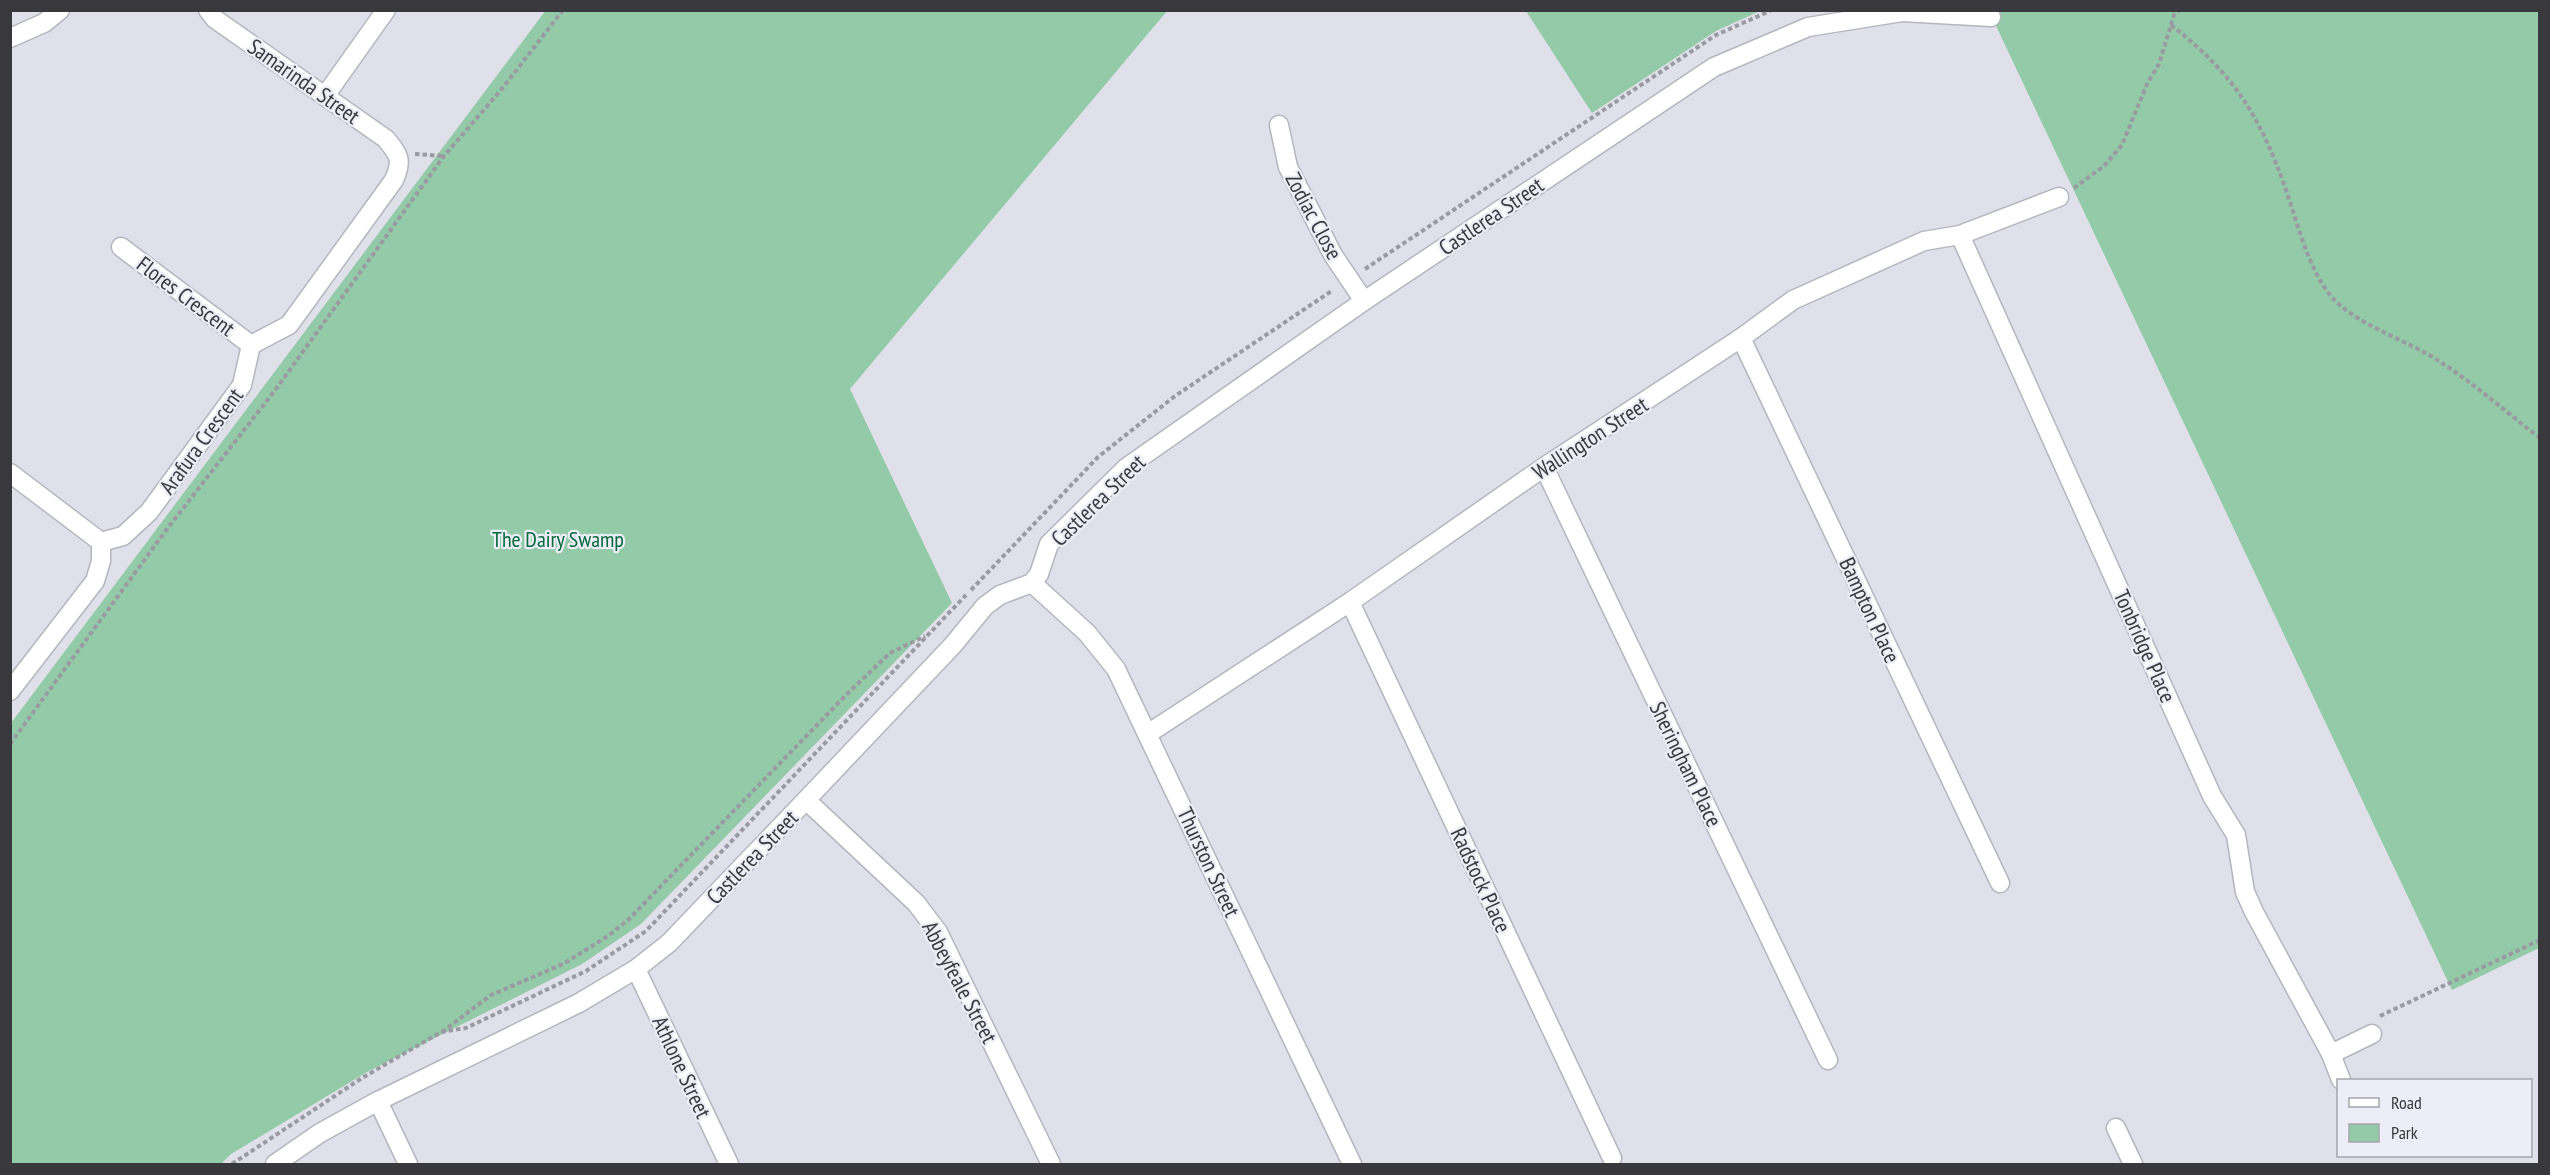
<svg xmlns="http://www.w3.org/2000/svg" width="2550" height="1175" viewBox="0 0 2550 1175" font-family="'PT Sans Narrow',sans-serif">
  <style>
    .green { fill: #93caa7 }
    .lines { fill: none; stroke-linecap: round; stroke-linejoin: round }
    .street-casing { stroke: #b4b5be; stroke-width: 21 }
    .path { stroke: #9a9aa2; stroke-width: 4; stroke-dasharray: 4.5 3; stroke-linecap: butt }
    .street { stroke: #fff; stroke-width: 18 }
    .labels { text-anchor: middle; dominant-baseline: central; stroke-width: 4.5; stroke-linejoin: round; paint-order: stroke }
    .street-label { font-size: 22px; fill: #39393d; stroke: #ededf7 }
    .park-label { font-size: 22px; fill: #05693d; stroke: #ededf7 }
  </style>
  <rect width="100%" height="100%" fill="#e0e0ea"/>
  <!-- green -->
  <g class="green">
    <path d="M546 10 1167 11 850 389 952 603 641 924 582 964 367 1072 231 1154 221 1164H11V723Z"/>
    <path d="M1526 11H1760L1716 31 1592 113Z"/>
    <path d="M1989 11H2539V948L2452 990Z"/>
  </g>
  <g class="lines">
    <defs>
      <g id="street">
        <path d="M10 38 44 23 60 10"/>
        <path d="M325 96 386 10"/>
        <path d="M1279 125 1288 167 1333 255 1364 301"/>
        <path d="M1960 235 2212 796 2236 835 2245 892 2254 912 2331 1054 2341 1080"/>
        <path d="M121 247 251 345"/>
        <path d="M1741 338 2000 883"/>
        <path d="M1544 467 1828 1060"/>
        <path d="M10 473 101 542"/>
        <path d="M1032 583 1087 633 1116 669 1352 1164"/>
        <path d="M1350 602 1612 1158"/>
        <path d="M10 691 95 581 101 561V542L123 536 149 512 242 385 251 345 289 325 394 180C403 160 399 155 386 139L215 19 208 10"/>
        <path d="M1149 733 1350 602 1544 467 1741 338 1793 300 1924 241 1960 235 2059 197"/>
        <path d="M806 800 916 903 938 932 1051 1164"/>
        <path d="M636 969 729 1164"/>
        <path d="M2331 1054 2372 1034"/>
        <path d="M378 1101 408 1164"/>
        <path d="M2116 1128 2133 1164"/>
        <path d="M275 1164 320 1133 378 1101 579 1003 636 969 669 943 806 800 953 645 985 606 1000 595 1032 583 1039 574 1049 544 1127 467 1364 301 1714 67 1808 27 1902 12 1991 17"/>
      </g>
    </defs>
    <!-- street casing -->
    <use href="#street" class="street-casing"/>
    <!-- path -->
    <g class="path">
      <path d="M2171 25C2234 74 2260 116 2286 190 2298 224 2306 261 2327 291 2350 324 2409 340 2442 363 2476 385 2507 413 2540 438"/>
      <path d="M415 154 443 156"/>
      <path d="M2074 188 2104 166 2122 145 2147 84 2159 64 2174 15 2180 10"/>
      <path d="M1365 269 1716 35 1772 10"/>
      <path d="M971 590 1098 457 1175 396 1333 290"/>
      <path d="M10 744 167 529 276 389 444 156 501 90 563 10"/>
      <path d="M2380 1016 2540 940"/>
      <path d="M442 1032 491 995 563 964 608 936 628 920 847 694 890 653 925 636"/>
      <path d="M232 1164 362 1078 441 1032 466 1028 586 971 646 931 966 595"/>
    </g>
    <!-- street -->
    <use href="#street" class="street"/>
  </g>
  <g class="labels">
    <!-- street labels -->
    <g class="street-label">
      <text transform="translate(304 81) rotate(35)">Samarinda Street</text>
      <text transform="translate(1314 216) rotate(62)">Zodiac Close</text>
      <text transform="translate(1491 216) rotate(-34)">Castlerea Street</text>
      <text transform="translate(186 296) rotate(37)">Flores Crescent</text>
      <text transform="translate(1590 438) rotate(-33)">Wallington Street</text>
      <text transform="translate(201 441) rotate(-54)">Arafura Crescent</text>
      <text transform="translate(1098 500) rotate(-44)">Castlerea Street</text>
      <text transform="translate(1870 610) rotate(65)">Bampton Place</text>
      <text transform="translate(2145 646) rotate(66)">Tonbridge Place</text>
      <text transform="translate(1686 764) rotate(64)">Sheringham Place</text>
      <text transform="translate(752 857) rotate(-46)">Castlerea Street</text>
      <text transform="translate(1209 862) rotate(65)">Thurston Street</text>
      <text transform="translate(1481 880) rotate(65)">Radstock Place</text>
      <text transform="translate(960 982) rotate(62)">Abbeyfeale Street</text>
      <text transform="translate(682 1067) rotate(65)">Athlone Street</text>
    </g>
    <!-- park labels -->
    <g class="park-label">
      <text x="558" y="539">The Dairy Swamp</text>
    </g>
  </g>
  <!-- border -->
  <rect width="2550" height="1175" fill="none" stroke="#39393d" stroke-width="24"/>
  <!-- legend -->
  <rect x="2337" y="1079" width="195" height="78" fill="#ededf7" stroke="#a5a5ad" stroke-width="1.5"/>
  <rect x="2349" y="1098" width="30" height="9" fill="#ffffff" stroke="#a5a5ad" stroke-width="1.5"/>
  <text x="2391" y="1109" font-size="18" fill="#39393d">Road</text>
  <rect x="2349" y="1124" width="30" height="18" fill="#93caa7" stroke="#a5a5ad" stroke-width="1.5"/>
  <text x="2391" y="1139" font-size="18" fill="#39393d">Park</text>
</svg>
